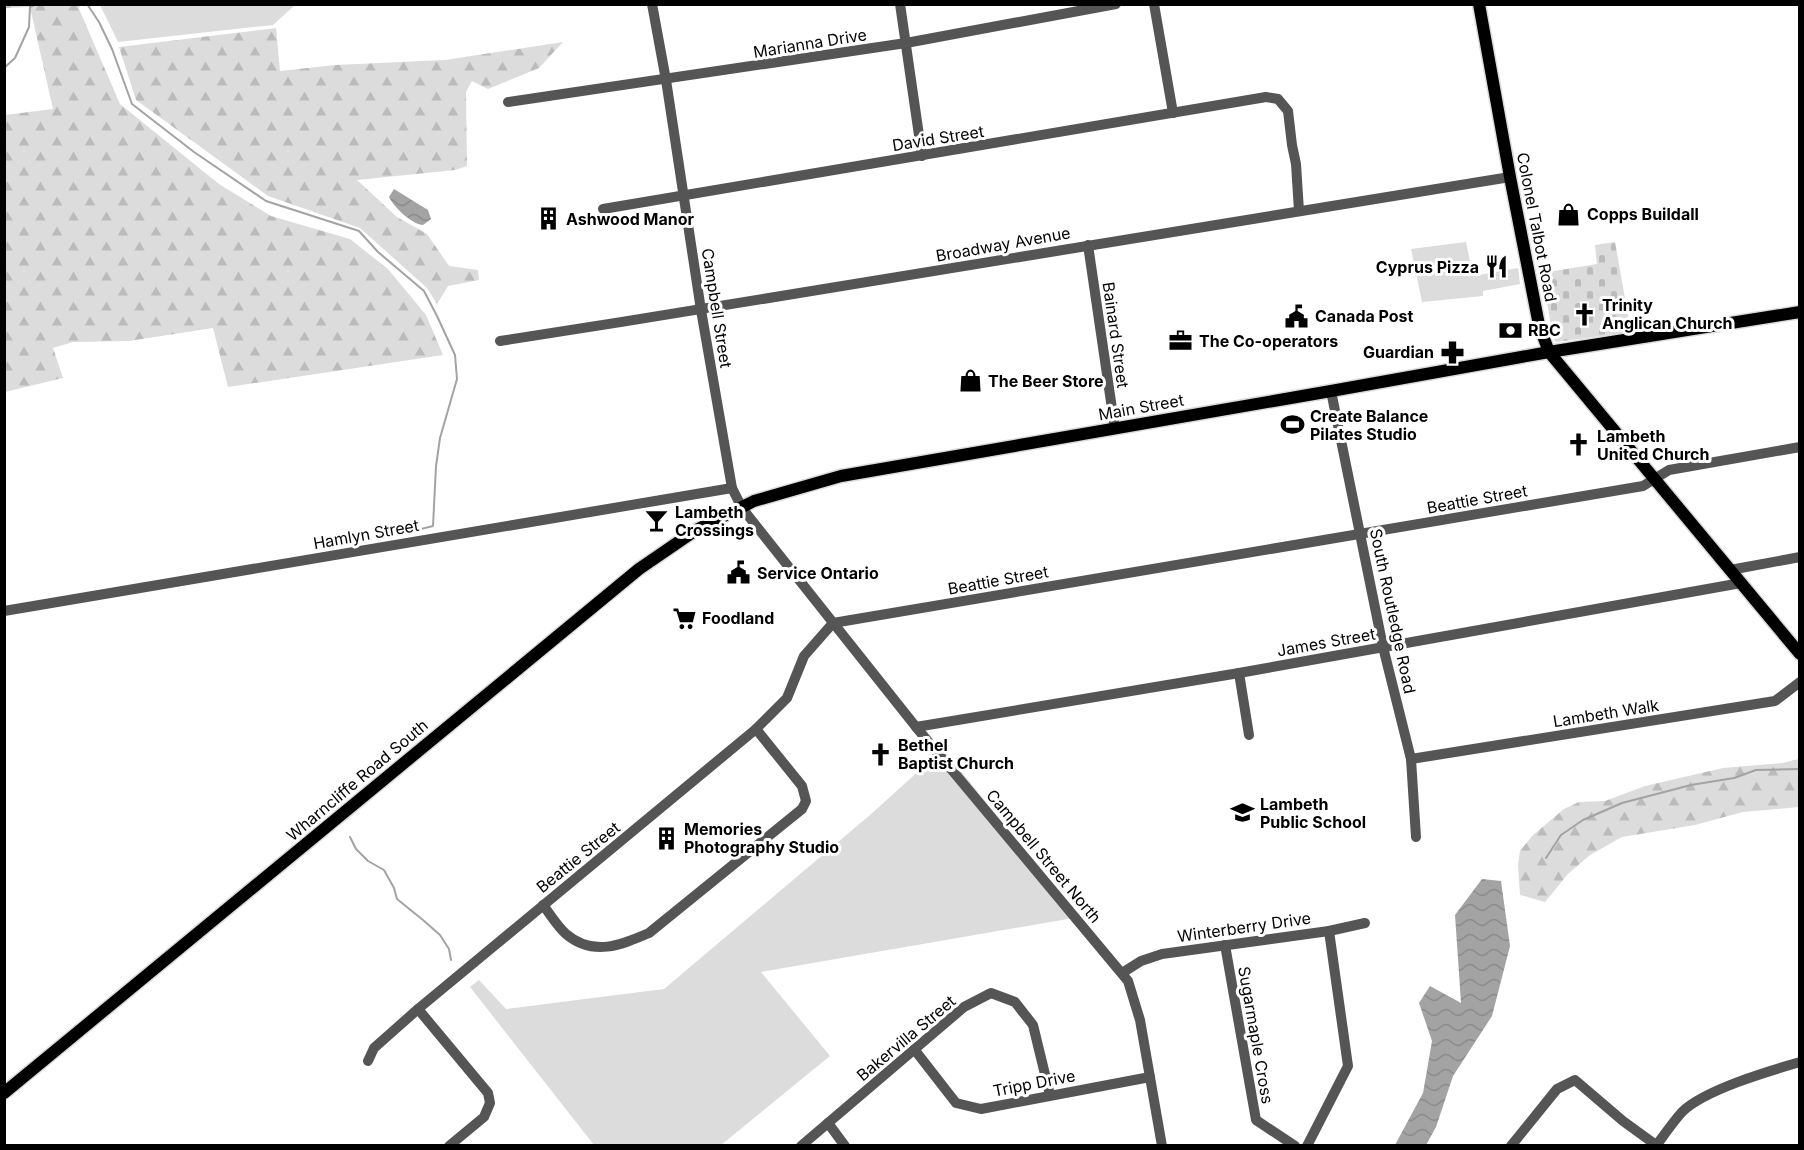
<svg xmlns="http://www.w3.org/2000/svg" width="1804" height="1150" viewBox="0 0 1804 1150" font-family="Inter,sans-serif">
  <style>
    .forest { fill: url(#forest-firs) }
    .cemetery { fill: url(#cemetery-stones) }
    .park { fill: #dcdcdc }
    .water { fill: url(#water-waves) }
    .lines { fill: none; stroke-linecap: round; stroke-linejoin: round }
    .stream { stroke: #a3a3a3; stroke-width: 2 }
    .major-casing { stroke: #dbdbdb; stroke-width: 15 }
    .minor { stroke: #555; stroke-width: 10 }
    .major { stroke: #000; stroke-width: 12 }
    .labels { text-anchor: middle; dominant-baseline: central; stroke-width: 6; stroke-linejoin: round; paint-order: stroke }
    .street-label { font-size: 16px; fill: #000; stroke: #fff }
    .poi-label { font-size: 16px; font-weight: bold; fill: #000; stroke: #fff; text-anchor: start }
  </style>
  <defs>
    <pattern id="forest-firs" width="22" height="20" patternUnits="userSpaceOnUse" patternTransform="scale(1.5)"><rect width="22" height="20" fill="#dcdcdc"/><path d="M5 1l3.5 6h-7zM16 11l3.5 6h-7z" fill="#bbb"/></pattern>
    <pattern id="cemetery-stones" width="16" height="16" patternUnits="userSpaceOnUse" patternTransform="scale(1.5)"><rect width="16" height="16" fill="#dcdcdc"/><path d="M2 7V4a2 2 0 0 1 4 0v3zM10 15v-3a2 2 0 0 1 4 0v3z" fill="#bbb"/></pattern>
    <pattern id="water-waves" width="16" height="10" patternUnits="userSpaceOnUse" patternTransform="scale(1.5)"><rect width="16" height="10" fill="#a3a3a3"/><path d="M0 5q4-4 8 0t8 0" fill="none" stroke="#8b8b8b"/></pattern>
  </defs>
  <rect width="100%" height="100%" fill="#fff"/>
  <!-- forest -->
  <g class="forest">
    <path d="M5 4 80 5 79 9 120 104 219 184 271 216 350 239 388 269 426 315 443 355 228 387 213 328 129 341 73 342 53 348 63 378 5 392V115L53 109 30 7 5 8Z"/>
    <path d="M276 28 280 71 335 65 445 60 563 42 539 68 488 89 472 81 466 92 467 166 455 170 357 180 397 217 427 234 449 266 478 270 479 280 448 286 437 304 427 288 360 228 268 196 136 100 119 47Z"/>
    <path d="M1799 759V807L1743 812 1695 825 1622 837 1590 855 1568 874 1545 902 1520 895 1518 865 1520 851 1533 835 1564 809 1579 802 1605 801 1645 786 1723 768 1782 763Z"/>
  </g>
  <!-- cemetery -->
  <path class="cemetery" d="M1615 242 1631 332 1556 342 1553 338 1542 273 1597 264 1595 245Z"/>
  <!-- park -->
  <g class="park">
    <path d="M100 5H295L273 25 118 42Z"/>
    <path d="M1466 242 1473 276 1518 268 1520 284 1483 291V296L1422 302 1411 249Z"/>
    <path d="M943 749 1079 917 761 972 830 1056 721 1145H594L470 987 479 980 506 1009 664 989 870 815Z"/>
  </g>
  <!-- water -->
  <g class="water">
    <path d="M394 189 428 210 431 219 423 225C411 224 394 207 389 197Z"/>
    <path d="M1482 879 1501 881 1510 946 1492 1016 1453 1076 1436 1127 1426 1145H1395L1423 1093 1432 1041 1419 1003 1430 986 1461 1003 1455 915Z"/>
  </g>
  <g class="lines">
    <!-- stream -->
    <g class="stream">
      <path d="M87 4 99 22 112 49 132 104 194 152 266 201 359 231 378 252 424 291 437 316 455 355 457 379 440 438 436 466 433 526 409 532"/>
      <path d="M4 68 15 58 29 27 30 7 36 4"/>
      <path d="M350 837 356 849 368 861 384 870 394 888 397 899 423 920 440 935 449 949 451 960"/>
      <path d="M1546 858 1561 835 1583 820 1622 803 1691 785 1734 778 1756 770 1800 769"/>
    </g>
    <defs>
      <g id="major">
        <path d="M1479 4 1510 177 1539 325 1549 352 1800 654"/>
        <path d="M4 1093 639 569 696 530 754 501 841 476 1331 391 1549 352 1800 312"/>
      </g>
    </defs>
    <!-- major casing -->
    <use href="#major" class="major-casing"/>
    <!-- minor -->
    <g class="minor">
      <path d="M652 4 666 80 701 310 732 488 742 508 916 727 1128 981 1140 1020 1162 1146"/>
      <path d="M900 4 922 156"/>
      <path d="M1154 4 1173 113"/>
      <path d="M508 102 906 43 1116 4"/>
      <path d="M603 209 1266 97 1278 99 1288 111 1292 145 1296 164 1299 211"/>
      <path d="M1088 245 1115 429"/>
      <path d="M500 341C837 289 1173 231 1510 177"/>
      <path d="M1331 391 1383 647 1411 759 1416 837"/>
      <path d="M1730 570 1800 557"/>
      <path d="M4 611 732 488"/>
      <path d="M1239 673 1249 735"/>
      <path d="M916 727 1239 673 1741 583"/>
      <path d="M1411 759 1775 701 1800 682"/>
      <path d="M543 905C550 914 557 926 566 934 593 957 621 945 649 933L802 809 806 801 802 786 756 729"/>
      <path d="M1329 931 1365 923"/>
      <path d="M1225 945 1256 1120 1295 1146"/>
      <path d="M1122 973 1141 961 1162 954 1329 931 1348 1066 1307 1146"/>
      <path d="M418 1009 488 1093 490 1103 484 1117 449 1146"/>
      <path d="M914 1049 956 1103 981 1109 1150 1077"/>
      <path d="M368 1061 374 1048 418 1009 756 729 787 698 804 656 833 623 1643 486 1669 470 1800 447"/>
      <path d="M828 1123 845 1146"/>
      <path d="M801 1146 964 1007 991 993 1015 1002 1033 1025 1050 1095"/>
      <path d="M1511 1146 1557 1089 1575 1080 1623 1121 1656 1145"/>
      <path d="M1656 1146C1664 1135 1673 1122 1682 1112 1704 1090 1769 1071 1800 1062"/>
    </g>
    <!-- major -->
    <use href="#major" class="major"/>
  </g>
  <!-- icons -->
  <defs>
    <symbol id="shop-bare" viewBox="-9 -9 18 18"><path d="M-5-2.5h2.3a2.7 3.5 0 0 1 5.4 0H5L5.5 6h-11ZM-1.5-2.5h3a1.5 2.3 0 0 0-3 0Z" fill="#000" stroke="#fff" stroke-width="2.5" paint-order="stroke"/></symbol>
    <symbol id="building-bare" viewBox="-9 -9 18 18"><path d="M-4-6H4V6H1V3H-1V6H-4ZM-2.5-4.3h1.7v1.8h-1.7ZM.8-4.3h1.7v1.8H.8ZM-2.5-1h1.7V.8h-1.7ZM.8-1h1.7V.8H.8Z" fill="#000" stroke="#fff" stroke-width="2.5" paint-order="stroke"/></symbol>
    <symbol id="restaurant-bare" viewBox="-9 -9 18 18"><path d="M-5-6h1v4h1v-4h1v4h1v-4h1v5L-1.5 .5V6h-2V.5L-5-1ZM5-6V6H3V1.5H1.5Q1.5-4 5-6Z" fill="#000" stroke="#fff" stroke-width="2.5" paint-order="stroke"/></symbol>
    <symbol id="church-bare" viewBox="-9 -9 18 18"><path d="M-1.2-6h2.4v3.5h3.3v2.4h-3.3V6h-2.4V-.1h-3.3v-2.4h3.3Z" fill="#000" stroke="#fff" stroke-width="2.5" paint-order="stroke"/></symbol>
    <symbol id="civic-bare" viewBox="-9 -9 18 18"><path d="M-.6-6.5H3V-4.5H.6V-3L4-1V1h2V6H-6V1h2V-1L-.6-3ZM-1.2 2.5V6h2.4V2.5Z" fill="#000" stroke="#fff" stroke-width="2.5" paint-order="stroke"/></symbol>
    <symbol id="bank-bare" viewBox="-9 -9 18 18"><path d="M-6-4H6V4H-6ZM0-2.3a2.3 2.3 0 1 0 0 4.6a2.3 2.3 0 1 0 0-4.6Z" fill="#000" stroke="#fff" stroke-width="2.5" paint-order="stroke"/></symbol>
    <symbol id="office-bare" viewBox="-9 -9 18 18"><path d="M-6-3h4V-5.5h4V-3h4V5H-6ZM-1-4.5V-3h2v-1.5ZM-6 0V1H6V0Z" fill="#000" stroke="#fff" stroke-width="2.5" paint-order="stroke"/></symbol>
    <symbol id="pharmacy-bare" viewBox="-9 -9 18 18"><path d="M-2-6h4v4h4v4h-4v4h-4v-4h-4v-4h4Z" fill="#000" stroke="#fff" stroke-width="2.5" paint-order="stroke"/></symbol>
    <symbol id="stadium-bare" viewBox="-9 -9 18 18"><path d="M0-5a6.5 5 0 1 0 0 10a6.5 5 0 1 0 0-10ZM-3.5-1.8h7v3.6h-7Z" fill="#000" stroke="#fff" stroke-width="2.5" paint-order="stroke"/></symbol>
    <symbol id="bar-bare" viewBox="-9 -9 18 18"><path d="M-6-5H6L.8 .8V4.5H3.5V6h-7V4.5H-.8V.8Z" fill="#000" stroke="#fff" stroke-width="2.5" paint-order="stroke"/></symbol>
    <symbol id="supermarket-bare" viewBox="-9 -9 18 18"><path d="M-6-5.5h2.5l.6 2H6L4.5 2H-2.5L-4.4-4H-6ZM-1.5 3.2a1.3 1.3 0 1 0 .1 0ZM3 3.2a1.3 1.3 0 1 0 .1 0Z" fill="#000" stroke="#fff" stroke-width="2.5" paint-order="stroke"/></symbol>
    <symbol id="school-bare" viewBox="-9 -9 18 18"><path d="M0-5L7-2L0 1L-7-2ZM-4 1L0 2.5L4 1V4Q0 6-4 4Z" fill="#000" stroke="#fff" stroke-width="2.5" paint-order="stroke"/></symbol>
  </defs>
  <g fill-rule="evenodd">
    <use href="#shop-bare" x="1552" y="198" width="33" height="33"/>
    <use href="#building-bare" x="532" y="202" width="33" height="33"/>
    <use href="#restaurant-bare" x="1480" y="250" width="33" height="33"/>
    <use href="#church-bare" x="1568" y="298" width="33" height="33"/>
    <use href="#civic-bare" x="1280" y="300" width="33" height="33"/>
    <use href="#bank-bare" x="1494" y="314" width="33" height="33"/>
    <use href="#office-bare" x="1164" y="324" width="33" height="33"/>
    <use href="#pharmacy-bare" x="1436" y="336" width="33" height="33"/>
    <use href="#shop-bare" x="954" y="364" width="33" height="33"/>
    <use href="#stadium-bare" x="1276" y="408" width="33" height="33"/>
    <use href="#church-bare" x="1562" y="428" width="33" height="33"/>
    <use href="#bar-bare" x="640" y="504" width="33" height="33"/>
    <use href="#civic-bare" x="722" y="556" width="33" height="33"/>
    <use href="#supermarket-bare" x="668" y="602" width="33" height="33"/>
    <use href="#church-bare" x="864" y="738" width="33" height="33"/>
    <use href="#school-bare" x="1226" y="796" width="33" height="33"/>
    <use href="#building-bare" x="650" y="822" width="33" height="33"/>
  </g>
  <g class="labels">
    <!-- street labels -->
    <g class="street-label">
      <text transform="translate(810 43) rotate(-9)">Marianna Drive</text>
      <text transform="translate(938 138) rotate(-9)">David Street</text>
      <text transform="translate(1537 227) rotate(79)">Colonel Talbot Road</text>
      <text transform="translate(1003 244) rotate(-10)">Broadway Avenue</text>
      <text transform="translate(717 308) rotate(81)">Campbell Street</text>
      <text transform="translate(1116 335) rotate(82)">Bainard Street</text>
      <text transform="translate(1141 407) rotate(-10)">Main Street</text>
      <text transform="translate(1477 499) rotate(-10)">Beattie Street</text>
      <text transform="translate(366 534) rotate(-10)">Hamlyn Street</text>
      <text transform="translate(998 580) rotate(-10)">Beattie Street</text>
      <text transform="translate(1393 611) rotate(78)">South Routledge Road</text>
      <text transform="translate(1326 642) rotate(-10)">James Street</text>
      <text transform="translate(1606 713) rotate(-9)">Lambeth Walk</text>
      <text transform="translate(357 780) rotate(-40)">Wharncliffe Road South</text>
      <text transform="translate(1044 856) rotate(50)">Campbell Street North</text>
      <text transform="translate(578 857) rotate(-39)">Beattie Street</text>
      <text transform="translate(1244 927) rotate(-8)">Winterberry Drive</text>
      <text transform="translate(1256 1035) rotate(80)">Sugarmaple Cross</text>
      <text transform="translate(906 1038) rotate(-40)">Bakervilla Street</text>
      <text transform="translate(1034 1083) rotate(-11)">Tripp Drive</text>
    </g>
    <!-- poi labels -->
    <g class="poi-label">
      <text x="1587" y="214">Copps Buildall</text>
      <text x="566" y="219">Ashwood Manor</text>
      <text x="1479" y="267" text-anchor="end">Cyprus Pizza</text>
      <text x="1602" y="305">Trinity<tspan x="1602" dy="18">Anglican Church</tspan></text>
      <text x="1315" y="316">Canada Post</text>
      <text x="1528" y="330">RBC</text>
      <text x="1199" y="341">The Co-operators</text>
      <text x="1434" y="352" text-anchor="end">Guardian</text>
      <text x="988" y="381">The Beer Store</text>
      <text x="1310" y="416">Create Balance<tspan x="1310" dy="18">Pilates Studio</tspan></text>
      <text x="1597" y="436">Lambeth<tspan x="1597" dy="18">United Church</tspan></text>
      <text x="675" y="512">Lambeth<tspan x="675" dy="18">Crossings</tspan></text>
      <text x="757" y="573">Service Ontario</text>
      <text x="702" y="618">Foodland</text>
      <text x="898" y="745">Bethel<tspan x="898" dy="18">Baptist Church</tspan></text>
      <text x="1260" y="804">Lambeth<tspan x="1260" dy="18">Public School</tspan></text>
      <text x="684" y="829">Memories<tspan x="684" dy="18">Photography Studio</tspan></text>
    </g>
  </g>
  <!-- border -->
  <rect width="1804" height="1150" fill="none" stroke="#000000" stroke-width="12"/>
</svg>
